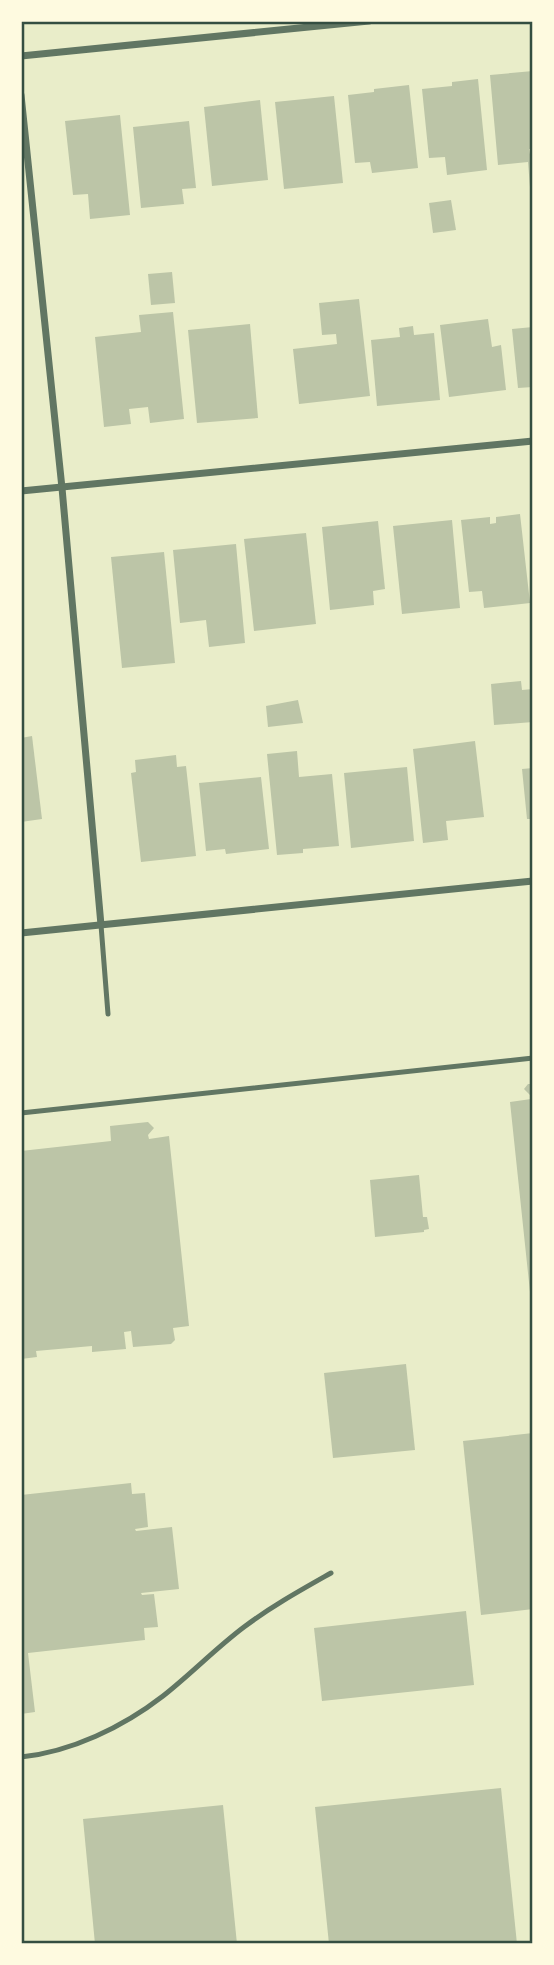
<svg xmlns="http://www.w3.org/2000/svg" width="554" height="1965" viewBox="0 0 554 1965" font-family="Montserrat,sans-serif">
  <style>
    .building { fill: #bcc5a7 }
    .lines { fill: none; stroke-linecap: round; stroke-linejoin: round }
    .service { stroke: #617663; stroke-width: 5 }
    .minor { stroke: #617663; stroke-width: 7 }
    .neatline { fill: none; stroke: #344e41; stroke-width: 2.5 }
  </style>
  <rect width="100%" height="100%" fill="#e9edc9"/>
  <!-- building -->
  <g class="building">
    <path d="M533 71V149H529L533 170V199L531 200 528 162 498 165 490 75Z"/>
    <path d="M478 79 487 170 447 175 445 157 429 158 422 89 452 86V82Z"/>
    <path d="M409 85 418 168 372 173 370 162 355 163 348 95 374 92V89Z"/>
    <path d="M334 96 343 183 284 189 275 102Z"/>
    <path d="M260 100 268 180 212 186 204 107Z"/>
    <path d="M120 115 130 215 90 219 88 194 73 195 65 121Z"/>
    <path d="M189 121 196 188 182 189 184 204 141 208 133 127Z"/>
    <path d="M451 200 456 230 433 233 429 203Z"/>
    <path d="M172 272 175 303 151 305 148 274Z"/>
    <path d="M359 299 370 396 299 404 293 349 337 344 336 334 322 335 319 303Z"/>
    <path d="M173 312 184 419 150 423 148 407 129 409 131 424 104 427 95 337 141 332 139 315Z"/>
    <path d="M488 319 492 347 501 345 506 390 449 397 440 325Z"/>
    <path d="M250 324 258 418 197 423 188 330Z"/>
    <path d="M413 326 414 335 434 333 440 400 377 406 371 340 400 337 399 328Z"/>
    <path d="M533 327V387L518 388 512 329Z"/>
    <path d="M520 514 530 603 484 608 482 591 469 592 461 520 490 517V524L496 523V517Z"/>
    <path d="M452 520 460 608 402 614 393 526Z"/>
    <path d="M378 521 385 589 373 591 374 605 330 610 322 527Z"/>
    <path d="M306 533 316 624 254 631 244 539Z"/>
    <path d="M236 544 245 643 209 647 206 620 180 623 173 550Z"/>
    <path d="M164 552 175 663 122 668 111 557Z"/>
    <path d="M521 681 522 690 533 689V722L494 725 491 684Z"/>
    <path d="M298 700 303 723 268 727 266 706Z"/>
    <path d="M32 736 42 819 21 822V738Z"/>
    <path d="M475 741 484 817 446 821 448 840 423 843 413 749Z"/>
    <path d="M297 751 299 777 332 774 339 846 303 849V853L277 855 267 754Z"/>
    <path d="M176 755 177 767 186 766 196 856 141 862 131 773 136 772 135 760Z"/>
    <path d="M407 767 414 841 351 848 344 773Z"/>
    <path d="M533 768V819H527L522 769Z"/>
    <path d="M261 777 269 849 226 854 225 849 206 851 199 783Z"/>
    <path d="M533 1084V1292H530L510 1102 531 1099 530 1095 524 1089 528 1084Z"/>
    <path d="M148 1122 154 1128 148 1135 149 1139 169 1136 189 1326 173 1328 175 1340 171 1344 133 1347 131 1331 124 1332 126 1349 92 1352V1346L36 1351 37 1357 21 1359V1151L111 1141 110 1126Z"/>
    <path d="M419 1175 423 1217H427L429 1229 424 1230V1232L375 1237 370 1180Z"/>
    <path d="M406 1364 415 1450 333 1458 324 1373Z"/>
    <path d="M533 1433V1609L481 1615 463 1441Z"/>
    <path d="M131 1483 132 1494 145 1493 148 1527 135 1529 136 1531 172 1527 179 1589 141 1593 142 1595 154 1594 158 1627 144 1628 145 1640 28 1653 35 1712 21 1714V1495Z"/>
    <path d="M466 1611 474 1685 322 1701 314 1628Z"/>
    <path d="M501 1788 517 1944H329L315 1807Z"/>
    <path d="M223 1805 237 1944H95L83 1819Z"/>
  </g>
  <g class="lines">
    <!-- service -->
    <g class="service">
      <path d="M101 925 108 1014"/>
      <path d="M21 1113 533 1058"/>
      <path d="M21 1757C71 1752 123 1727 163 1696 191 1674 216 1648 244 1627 272 1606 301 1590 331 1573"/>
    </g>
    <!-- minor -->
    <g class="minor">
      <path d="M21 56 369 21"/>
      <path d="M21 95 62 488 101 925"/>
      <path d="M21 491 533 441"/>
      <path d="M21 933 533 881"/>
    </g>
  </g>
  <!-- border -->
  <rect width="554" height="1965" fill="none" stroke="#fefae0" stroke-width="46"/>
  <rect x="23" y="23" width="508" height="1919" class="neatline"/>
</svg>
